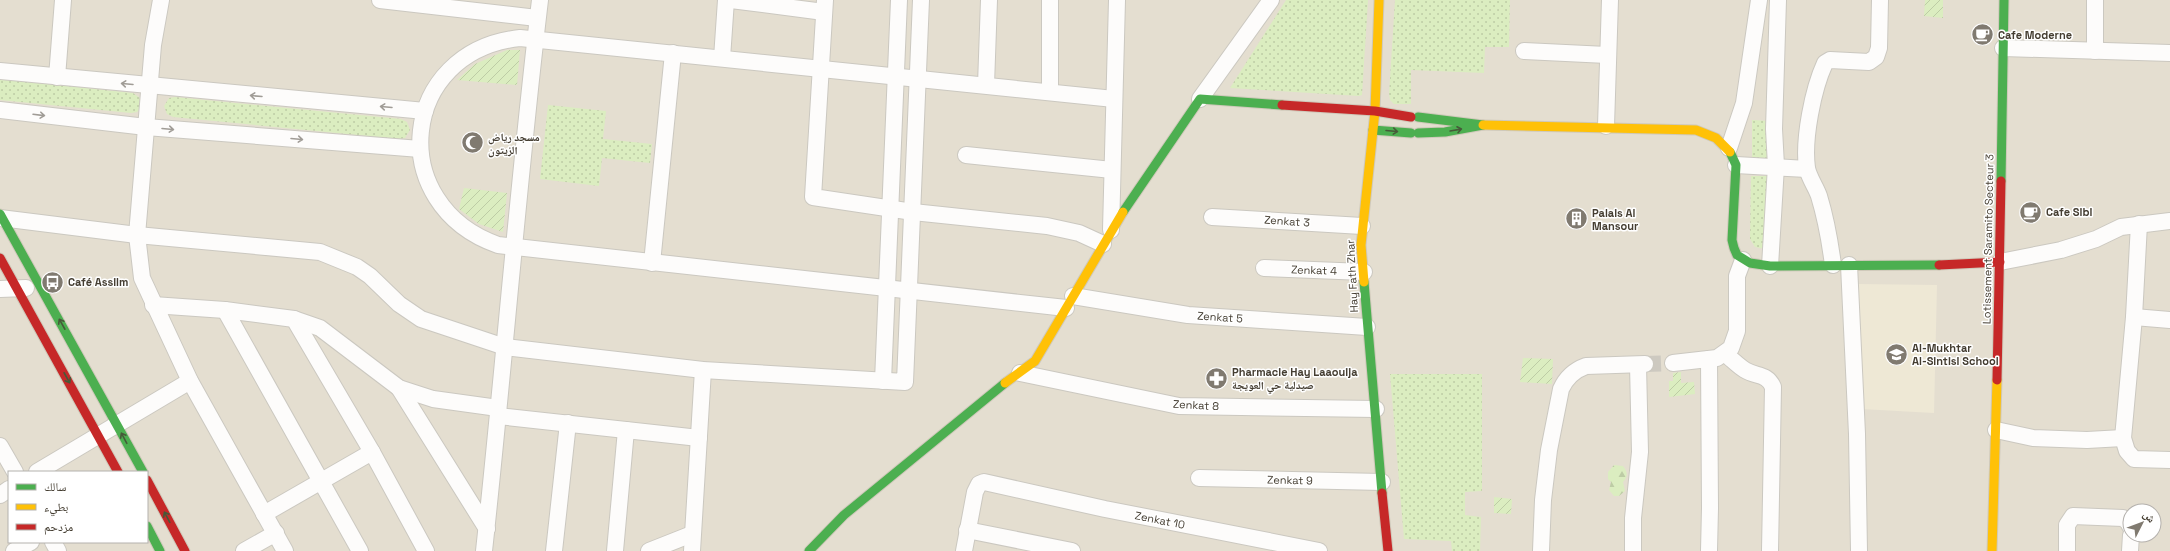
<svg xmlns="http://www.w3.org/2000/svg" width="2170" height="551" viewBox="0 0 2170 551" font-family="'Space Grotesk','Noto Naskh Arabic',sans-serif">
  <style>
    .residential { fill: #e4ded0; fill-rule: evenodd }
    .education { fill: #eee8d5 }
    .grass { fill: url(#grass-dots) }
    .forest { fill: url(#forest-firs) }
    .garden { fill: url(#garden-furrows) }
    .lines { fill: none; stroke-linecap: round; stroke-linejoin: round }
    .street-tunnel { stroke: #cdc9c0; stroke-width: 16; stroke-dasharray: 16 8; stroke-linecap: butt }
    .street-casing { stroke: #cbc8c0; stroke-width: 18 }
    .fast-casing { stroke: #cfc9ba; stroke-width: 11 }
    .slow-casing { stroke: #cfc9ba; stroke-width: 11 }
    .jam-casing { stroke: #cfc9ba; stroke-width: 11 }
    .street { stroke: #fdfcfb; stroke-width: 16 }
    .fast { stroke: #4caf50; stroke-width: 9 }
    .slow { stroke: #ffc107; stroke-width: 9 }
    .jam { stroke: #c62828; stroke-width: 9 }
    .oneway { stroke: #a09c96 }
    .oneway2 { stroke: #465a39 }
    .labels { text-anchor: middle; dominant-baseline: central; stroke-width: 3; stroke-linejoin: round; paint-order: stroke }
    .poi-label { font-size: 11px; font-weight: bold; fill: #443d31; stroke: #fff; text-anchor: start }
    .street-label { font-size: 11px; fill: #443d31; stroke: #fff }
  </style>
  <defs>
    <pattern id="grass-dots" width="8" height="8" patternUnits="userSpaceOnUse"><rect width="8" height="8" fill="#dbedc0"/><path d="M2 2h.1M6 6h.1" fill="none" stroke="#bdcca5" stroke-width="1.8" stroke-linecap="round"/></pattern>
    <pattern id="forest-firs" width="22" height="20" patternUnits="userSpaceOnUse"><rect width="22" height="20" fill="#dbedc0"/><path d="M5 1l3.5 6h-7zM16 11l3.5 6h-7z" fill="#bdcca5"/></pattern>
    <pattern id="garden-furrows" width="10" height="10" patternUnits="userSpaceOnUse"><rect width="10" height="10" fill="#dbedc0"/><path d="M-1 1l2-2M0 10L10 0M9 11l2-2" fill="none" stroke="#bdcca5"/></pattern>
  </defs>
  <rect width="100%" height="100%" fill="#efece4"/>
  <!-- residential -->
  <path class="residential" d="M0 0H2170V551H0ZM9 472H147V542H9ZM2130 511H2154V535H2130Z"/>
  <!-- education -->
  <path class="education" d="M1857 284 1937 285 1934 413 1861 409Z"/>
  <!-- grass -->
  <g class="grass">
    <path d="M1286 0H1368L1362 95 1359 96 1230 88Z"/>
    <path d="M1395 0H1510L1509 47H1485L1484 73 1411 70V104H1394L1390 100 1389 94Z"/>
    <path d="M0 79 133 93 140 98 141 107 137 112 131 113 0 100Z"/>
    <path d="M175 97 401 119 407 122 410 130 405 138 399 139 173 117 167 114 164 106 169 98Z"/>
    <path d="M548 105 606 111 603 139 652 144 650 163 602 158 599 186 540 179Z"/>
    <path d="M1752 120 1770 121 1769 160 1752 159Z"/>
    <path d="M1751 176H1767L1765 249 1755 247 1750 239Z"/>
    <path d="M1390 374H1482V491L1465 492V515L1481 517 1480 551H1452L1451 541 1404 539Z"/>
  </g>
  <!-- forest -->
  <path class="forest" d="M1614 465 1623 466C1628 472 1628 477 1623 482L1625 491 1619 496H1614L1609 490 1611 482 1608 479V472Z"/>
  <!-- garden -->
  <g class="garden">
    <path d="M1925 0H1943V18L1924 16Z"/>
    <path d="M507 50H520L517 85 457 80 475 64Z"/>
    <path d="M464 188 507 193 503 232 479 224 459 209Z"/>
    <path d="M1523 358 1553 359 1552 384 1520 382Z"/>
    <path d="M1681 372V383L1694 382 1695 394 1669 397V381H1673V373Z"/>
    <path d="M1494 497 1512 499 1511 514 1494 513Z"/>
  </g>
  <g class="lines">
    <!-- street-tunnel -->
    <path class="street-tunnel" d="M1645 364 1673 363"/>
    <defs>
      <g id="street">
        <path d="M161 0 153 45 137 235 142 278 190 381 285 551"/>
        <path d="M380 0 537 18"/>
        <path d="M731 0 824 12"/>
        <path d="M825 0 813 197 913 212 1047 226 1079 233 1103 244"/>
        <path d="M2003 48 2170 53"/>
        <path d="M1524 51 1607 55"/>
        <path d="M2095 51V0"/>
        <path d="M722 58 726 0"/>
        <path d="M0 71 425 111"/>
        <path d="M57 77 63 0"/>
        <path d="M986 85 989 0"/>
        <path d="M1050 92V0"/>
        <path d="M1200 99 1271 0"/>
        <path d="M0 110 146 127 420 149"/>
        <path d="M1606 126 1610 0"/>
        <path d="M1729 148 1744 103 1759 0"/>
        <path d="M966 155 1112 170"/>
        <path d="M1736 165 1807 169"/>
        <path d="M1212 217 1362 226"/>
        <path d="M0 218 137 235 320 252 357 267 370 276 399 304 421 319 505 347 703 370 905 382 921 0"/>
        <path d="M2139 224 2134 317 2123 438 2127 451 2134 459 2170 460"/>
        <path d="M1111 230 1117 0"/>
        <path d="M2000 262 2061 250 2096 239 2121 227 2170 221"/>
        <path d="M652 263 673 53"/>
        <path d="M1833 265C1830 242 1826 219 1819 196 1816 187 1809 178 1807 168 1803 139 1813 89 1825 63L1830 60 1869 62 1876 57 1879 48 1880 0"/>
        <path d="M1849 265 1857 434 1859 551"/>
        <path d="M1770 266 1776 166 1774 129 1778 0"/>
        <path d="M1264 268 1364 272"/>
        <path d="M0 289 26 288"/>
        <path d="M1073 296 1188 315 1367 327"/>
        <path d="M153 305 225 310 294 319 372 452 426 551"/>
        <path d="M1066 308 498 245C384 205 399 51 520 38L1114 99"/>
        <path d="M225 310 360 551"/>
        <path d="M2134 317 2170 320"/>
        <path d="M294 319 320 328 399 388 433 399 498 408"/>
        <path d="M1725 354C1732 359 1738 366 1745 370 1756 377 1767 373 1773 387L1770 551"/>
        <path d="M1673 363 1717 358 1731 348 1737 331V276L1743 260"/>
        <path d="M1020 373 1179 406 1376 409"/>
        <path d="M883 381 899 0"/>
        <path d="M399 388 487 529"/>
        <path d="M498 416 699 438"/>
        <path d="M1996 430 2033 438 2087 440 2123 438"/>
        <path d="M0 446 15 472"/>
        <path d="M37 472 190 381"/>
        <path d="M1199 478 1382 482"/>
        <path d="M0 495 9 489"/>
        <path d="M264 514 372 452"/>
        <path d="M967 530 1072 551"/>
        <path d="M53 542 58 551"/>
        <path d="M14 551 31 542"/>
        <path d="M244 551 276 533"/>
        <path d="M484 551C504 367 518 183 540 0"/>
        <path d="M554 551 568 423"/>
        <path d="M615 551 626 430"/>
        <path d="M649 551 692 534"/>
        <path d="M692 551 703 370"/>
        <path d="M964 551 975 492 979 484 984 482 1105 509 1319 551"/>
        <path d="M1541 551 1543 500 1549 450 1561 389C1566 378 1575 370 1586 366L1645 364"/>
        <path d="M1633 551V518L1640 452 1638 365"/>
        <path d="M1709 551 1710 508 1709 359"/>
        <path d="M2067 551V525L2073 516 2123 518 2128 522 2130 526"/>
        <path d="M2130 551 2131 535"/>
      </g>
      <g id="fast">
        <path d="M1418 117 1483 125 1445 132 1418 133"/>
        <path d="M1373 130 1411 133"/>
        <path d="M1730 152 1736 165 1732 240 1734 248 1737 255 1750 263 1770 266 1939 265"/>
        <path d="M2001 181 2004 0"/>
        <path d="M1123 212 1200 99 1282 105"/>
        <path d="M0 214 143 472"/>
        <path d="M1364 282 1382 493"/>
        <path d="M147 526 160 551"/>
        <path d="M809 551 844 515 1005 383"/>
      </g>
      <g id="slow">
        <path d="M1483 125 1696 130 1716 138 1730 152"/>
        <path d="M1364 282 1361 245 1375 111 1379 0"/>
        <path d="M1005 383 1035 361 1123 212"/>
        <path d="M1992 551 1997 380"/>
      </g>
      <g id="jam">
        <path d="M1282 105 1375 111 1411 117"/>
        <path d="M0 258 118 472"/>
        <path d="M1939 265 2000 262"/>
        <path d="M1997 380 2001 181"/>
        <path d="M147 480 185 551"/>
        <path d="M1382 493 1388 551"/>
      </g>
    </defs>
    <!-- street casing -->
    <use href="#street" class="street-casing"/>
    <!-- fast casing -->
    <use href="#fast" class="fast-casing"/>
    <!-- slow casing -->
    <use href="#slow" class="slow-casing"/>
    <!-- jam casing -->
    <use href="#jam" class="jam-casing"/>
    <!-- street -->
    <use href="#street" class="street"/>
    <!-- fast -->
    <use href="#fast" class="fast"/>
    <!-- slow -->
    <use href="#slow" class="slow"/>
    <!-- jam -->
    <use href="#jam" class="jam"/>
  </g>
  <!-- one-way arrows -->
  <defs><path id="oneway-shaft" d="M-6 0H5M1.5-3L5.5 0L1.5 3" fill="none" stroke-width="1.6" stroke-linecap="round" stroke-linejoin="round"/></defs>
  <g class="oneway">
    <use href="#oneway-shaft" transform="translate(127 84) rotate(-175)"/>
    <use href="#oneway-shaft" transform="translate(256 96) rotate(-175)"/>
    <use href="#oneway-shaft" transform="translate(386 107) rotate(-175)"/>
    <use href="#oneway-shaft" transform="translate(39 115) rotate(7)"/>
    <use href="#oneway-shaft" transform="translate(168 129) rotate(5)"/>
    <use href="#oneway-shaft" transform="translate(297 139) rotate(5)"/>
  </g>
  <g class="oneway2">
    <use href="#oneway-shaft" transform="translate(1456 130) rotate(-10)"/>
    <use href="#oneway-shaft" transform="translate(1392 131) rotate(5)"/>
    <use href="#oneway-shaft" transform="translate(62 324) rotate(-119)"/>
    <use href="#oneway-shaft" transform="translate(67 378) rotate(61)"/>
    <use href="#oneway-shaft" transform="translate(124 438) rotate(-118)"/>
    <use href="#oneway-shaft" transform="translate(167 517) rotate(-118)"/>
  </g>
  <!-- icons -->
  <defs>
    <symbol id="cafe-disc" viewBox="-11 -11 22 22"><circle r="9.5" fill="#807a70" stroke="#fff"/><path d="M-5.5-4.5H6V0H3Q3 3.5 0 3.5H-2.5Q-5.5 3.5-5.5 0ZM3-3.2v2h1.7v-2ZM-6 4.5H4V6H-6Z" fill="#fff"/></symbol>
    <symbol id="mosque-disc" viewBox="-11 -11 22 22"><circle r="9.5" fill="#807a70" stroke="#fff"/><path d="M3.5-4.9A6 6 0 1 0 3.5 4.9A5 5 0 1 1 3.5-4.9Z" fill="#fff"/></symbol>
    <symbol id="building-disc" viewBox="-11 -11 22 22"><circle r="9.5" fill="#807a70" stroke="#fff"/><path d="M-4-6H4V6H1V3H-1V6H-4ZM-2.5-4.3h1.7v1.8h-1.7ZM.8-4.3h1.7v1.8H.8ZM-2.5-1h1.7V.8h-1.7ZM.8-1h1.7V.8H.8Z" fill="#fff"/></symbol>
    <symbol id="bus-disc" viewBox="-11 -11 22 22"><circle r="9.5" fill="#807a70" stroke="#fff"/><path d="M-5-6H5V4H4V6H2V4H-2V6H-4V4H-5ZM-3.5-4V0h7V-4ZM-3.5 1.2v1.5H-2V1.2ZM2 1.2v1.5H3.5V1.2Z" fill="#fff"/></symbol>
    <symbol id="school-disc" viewBox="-11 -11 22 22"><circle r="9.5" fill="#807a70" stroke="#fff"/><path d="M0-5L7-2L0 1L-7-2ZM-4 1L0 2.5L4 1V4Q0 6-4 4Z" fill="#fff"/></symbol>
    <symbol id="pharmacy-disc" viewBox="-11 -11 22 22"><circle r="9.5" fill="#807a70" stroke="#fff"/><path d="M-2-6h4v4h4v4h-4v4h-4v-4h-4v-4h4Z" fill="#fff"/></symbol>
  </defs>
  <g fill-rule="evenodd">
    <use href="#cafe-disc" x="1970" y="22" width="25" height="25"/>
    <use href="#mosque-disc" x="460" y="130" width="25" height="25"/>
    <use href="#cafe-disc" x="2018" y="200" width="25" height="25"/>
    <use href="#building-disc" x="1564" y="206" width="25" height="25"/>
    <use href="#bus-disc" x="40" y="270" width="25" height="25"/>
    <use href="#school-disc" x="1884" y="342" width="25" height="25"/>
    <use href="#pharmacy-disc" x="1204" y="366" width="25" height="25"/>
  </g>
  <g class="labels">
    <!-- poi labels -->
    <g class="poi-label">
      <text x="1998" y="35">Cafe Moderne</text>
      <text x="488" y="137">مسجد رياض<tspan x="488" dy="13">الزيتون</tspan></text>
      <text x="2046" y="212">Cafe Sibi</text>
      <text x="1592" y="213">Palais Al<tspan x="1592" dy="13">Mansour</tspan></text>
      <text x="68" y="282">Café Assilm</text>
      <text x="1912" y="348">Al-Mukhtar<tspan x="1912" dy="13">Al-Sintisi School</tspan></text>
      <text x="1232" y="372">Pharmacie Hay Laaouija<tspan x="1232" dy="13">صيدلية حي العويجة</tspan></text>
    </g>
    <!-- street labels -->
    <g class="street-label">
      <text transform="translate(1287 221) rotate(4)">Zenkat 3</text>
      <text transform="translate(1988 239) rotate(-89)">Lotissement Saramito Secteur 3</text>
      <text transform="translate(1314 270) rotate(2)">Zenkat 4</text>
      <text transform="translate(1352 276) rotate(-93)">Hay Fath Zhar</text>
      <text transform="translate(1220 317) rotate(4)">Zenkat 5</text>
      <text transform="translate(1196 405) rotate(3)">Zenkat 8</text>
      <text transform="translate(1290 480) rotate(1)">Zenkat 9</text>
      <text transform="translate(1160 520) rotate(11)">Zenkat 10</text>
    </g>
  </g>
  <!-- legend -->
  <rect x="8" y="471" width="140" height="72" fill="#ffffff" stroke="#b4b1ad"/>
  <rect x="16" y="484" width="20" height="6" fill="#4caf50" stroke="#b4b1ad"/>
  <text x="44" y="491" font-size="12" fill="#443d31">سالك</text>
  <rect x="16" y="504" width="20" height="6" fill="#ffc107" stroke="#b4b1ad"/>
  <text x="44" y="511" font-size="12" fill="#443d31">بطيء</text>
  <rect x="16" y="524" width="20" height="6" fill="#c62828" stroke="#b4b1ad"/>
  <text x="44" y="531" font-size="12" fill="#443d31">مزدحم</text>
  <!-- north arrow -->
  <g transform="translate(2142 523) rotate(48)"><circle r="19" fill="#ffffff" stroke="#b4b1ad"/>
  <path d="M0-3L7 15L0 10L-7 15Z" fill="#807a70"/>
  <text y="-6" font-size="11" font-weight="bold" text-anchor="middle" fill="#443d31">ش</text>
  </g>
</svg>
